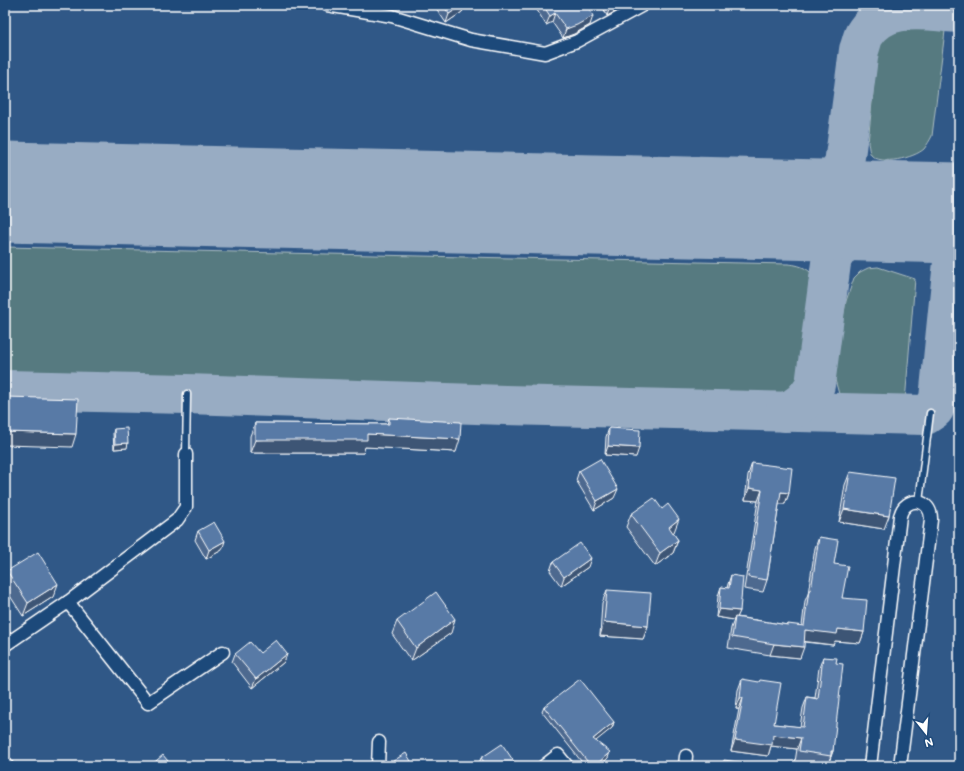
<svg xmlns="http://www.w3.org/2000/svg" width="964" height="771" viewBox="0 0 964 771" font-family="Mali,sans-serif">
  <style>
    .green { fill: #577a80; stroke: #abbcc0 }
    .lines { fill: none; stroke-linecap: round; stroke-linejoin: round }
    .taxiway { stroke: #98acc3; stroke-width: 40 }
    .runway { stroke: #98acc3; stroke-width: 101 }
    .lane-casing { stroke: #fff; stroke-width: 9 }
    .street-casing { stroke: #fff; stroke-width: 15 }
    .lane { stroke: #1f4a7a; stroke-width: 6 }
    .street { stroke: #1f4a7a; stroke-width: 12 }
    .wall { fill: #4d698f; stroke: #fff }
    .shaded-wall { fill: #3e5574; stroke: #fff }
    .building { fill: #597aa6; stroke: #fff }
  </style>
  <rect width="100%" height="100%" fill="#305887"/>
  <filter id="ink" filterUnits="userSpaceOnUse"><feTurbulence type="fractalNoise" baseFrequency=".025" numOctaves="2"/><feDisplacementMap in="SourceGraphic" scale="8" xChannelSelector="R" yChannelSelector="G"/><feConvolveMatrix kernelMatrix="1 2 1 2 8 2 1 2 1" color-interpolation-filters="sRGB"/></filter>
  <g filter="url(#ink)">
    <!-- green -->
    <g class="green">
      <path d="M904 27 945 31 932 136C930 140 927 145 924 149 914 158 881 166 871 155 869 152 869 147 868 143L877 51C882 34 887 32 904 27Z"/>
      <path d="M5 247 788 264C803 265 814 271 818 285L802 388 796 394 780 399 5 381Z"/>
      <path d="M878 267 915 279 905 402 863 404 848 402 839 394 833 373 846 301 854 278 860 272 868 268Z"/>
    </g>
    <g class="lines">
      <!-- taxiway -->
      <g class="taxiway">
        <path d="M788 209C815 199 827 189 844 166"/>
        <path d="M832 258 842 243 854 231 882 211C861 197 854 190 844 166"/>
        <path d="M5 390 187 394 505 405 925 415 934 409 939 399 958 213"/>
        <path d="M785 412C799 407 807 399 815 385L859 50C861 45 862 39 864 35 884 1 926 11 959 13"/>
      </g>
      <!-- runway -->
      <path class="runway" d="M5 192 959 213"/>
      <defs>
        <g id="lane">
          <path d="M186 454 187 394"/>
          <path d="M919 502 930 413"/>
        </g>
        <g id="street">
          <path d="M327 5 392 16 471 40 545 53 577 41 643 5"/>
          <path d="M68 602 148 703 223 652"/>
          <path d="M5 645 68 602 177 520 186 507V454"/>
          <path d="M5 763 7 766"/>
          <path d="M378 766 379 742"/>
          <path d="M544 766 558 755 567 766"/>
          <path d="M685 766 686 756"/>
          <path d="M870 766 900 516C905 495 932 498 931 520L900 766"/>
        </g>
      </defs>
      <!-- lane casing -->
      <use href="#lane" class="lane-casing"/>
      <!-- street casing -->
      <use href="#street" class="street-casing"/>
      <!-- lane -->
      <use href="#lane" class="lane"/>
      <!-- street -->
      <use href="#street" class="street"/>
    </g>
    <!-- wall -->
    <g class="wall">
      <path d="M434 5H465L462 12 446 23Z"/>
      <path d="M534 5H587L590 25 574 34 563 38 552 22 546 25Z"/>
      <path d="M602 5H627L607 16Z"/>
      <path d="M389 418 456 452 365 447 363 453H250V436L255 423 387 424Z"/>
      <path d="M609 428 636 457 605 455 606 437Z"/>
      <path d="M114 429 127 448 114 449 113 433Z"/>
      <path d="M752 463 789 493 785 504H779L767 580 763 592 744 589 758 501 745 500 748 475Z"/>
      <path d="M579 471 614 498 594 510 576 480Z"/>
      <path d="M850 472 884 529 839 522 845 485Z"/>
      <path d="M662 509 674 532 673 533 678 540 673 553 655 566 626 527 631 514Z"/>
      <path d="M198 531 222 550 206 559 195 540Z"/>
      <path d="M819 537 834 564 842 598 864 632 860 643 835 641 833 645 804 642 800 658 770 655 728 648 731 628 734 620 716 617 718 596 721 587 727 588 728 584 731 575 740 611 737 617 787 625 802 626 805 601 808 594 815 548Z"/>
      <path d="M553 562 588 567 561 586 550 571Z"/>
      <path d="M7 571 53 597 23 616 5 588V578Z"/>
      <path d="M607 590 648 626 643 639 600 636 602 603Z"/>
      <path d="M397 621 451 633 411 661 392 634Z"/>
      <path d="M235 654 260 653 287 654 284 662 252 688 232 662Z"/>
      <path d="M823 657 836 663 833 751 827 766H818L795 762 797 749 771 746 768 756 731 751 739 709H736L738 690 742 679 774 724 800 727 803 708 807 697 815 698 819 668Z"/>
      <path d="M544 707 614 722 612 728 595 741 608 758 599 766H585L542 712Z"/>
      <path d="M481 758 517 766H478Z"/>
    </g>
    <!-- shaded-wall -->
    <g class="shaded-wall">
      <path d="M463 5H465L462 12 446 23 449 14Z"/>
      <path d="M613 5H627L607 16 610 6Z"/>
      <path d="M555 13 552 22 546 25 550 16Z"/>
      <path d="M593 16 590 25 574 34 563 38 566 29Z"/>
      <path d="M5 432 76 434 72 447 5 445Z"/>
      <path d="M367 434 460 439 456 452 365 447 363 453H250L255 440Z"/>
      <path d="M128 443 127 448 114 449 115 444Z"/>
      <path d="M608 446 639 448 636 457 605 455Z"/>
      <path d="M749 488 762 490 758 501 745 500Z"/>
      <path d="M618 489 614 498 594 510 597 501Z"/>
      <path d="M781 492 789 493 785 504 777 503Z"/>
      <path d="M844 509 889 516 884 529 839 522Z"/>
      <path d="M679 519 674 532 664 540 669 527Z"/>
      <path d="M678 540 673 553 655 566 660 553Z"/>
      <path d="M225 541 222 550 206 559 209 550Z"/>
      <path d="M591 558 588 567 561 586 564 577Z"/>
      <path d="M58 584 53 597 23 616 28 603Z"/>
      <path d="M719 609 740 611 736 620 735 617 734 620 716 617Z"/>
      <path d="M455 619 451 633 411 661 416 648Z"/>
      <path d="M604 622 648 626 643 639 600 636Z"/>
      <path d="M838 629 864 632 860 643 835 641 833 645 801 641 805 630Z"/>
      <path d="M774 644 804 647 800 658 770 655Z"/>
      <path d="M287 654 284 662 252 688 256 679Z"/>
      <path d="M740 698H743L739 709H736Z"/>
      <path d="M614 722 612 728 591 745 593 739Z"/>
      <path d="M773 735 801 738 797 749 771 746 768 756 731 751 735 740Z"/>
      <path d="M831 751H833L829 762 831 756Z"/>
      <path d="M610 752 608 758 599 766H595Z"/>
    </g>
    <!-- building -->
    <g class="building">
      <path d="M443 5H463L449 14Z"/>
      <path d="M543 5H587L593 16 577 25 566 29 555 13 550 16Z"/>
      <path d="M5 397 78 399 76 434 5 432Z"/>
      <path d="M389 418 461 422 460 439 367 434V440H255V423L389 424Z"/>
      <path d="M127 428 128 443 115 444 114 429Z"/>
      <path d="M609 428 640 430 639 448 608 446Z"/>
      <path d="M600 459 618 489 597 501 579 471Z"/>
      <path d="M752 463 792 468 789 493 781 492 767 580 748 577 762 490 749 488Z"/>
      <path d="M850 472 895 478 889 516 844 509Z"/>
      <path d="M654 498 662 509 668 504 679 519 669 527 678 540 660 553 631 514Z"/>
      <path d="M214 522 225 541 209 550 198 531Z"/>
      <path d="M819 537 838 540 834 564 848 566 842 598 867 600 864 632 838 629 837 634 805 630 804 647 774 644 732 637 735 617 788 625V624L804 626 809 590H811Z"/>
      <path d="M580 543 591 558 564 577 553 562Z"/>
      <path d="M38 552 58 584 28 603 7 571Z"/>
      <path d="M731 575 743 577 740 611 719 609 721 587 729 588Z"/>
      <path d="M607 590 651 593 648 626 604 622Z"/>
      <path d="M436 592 455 619 416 648 397 621Z"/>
      <path d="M276 640 287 654 256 679 235 654 250 642 260 653Z"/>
      <path d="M823 657 837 658 836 663 843 664 833 751H831V756L799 751 801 738 773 735 772 745 735 740 743 698H740L742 679 759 682 760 680 781 683 774 724 803 727 807 697 818 699Z"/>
      <path d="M580 679 614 722 593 739 610 752 595 766H591L544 707Z"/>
      <path d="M502 744 517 766H487L481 758Z"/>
      <path d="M406 753 414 766H391L390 763Z"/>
      <path d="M163 755 172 766H150Z"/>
      <path d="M724 760 766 766H723Z"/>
      <path d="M562 762 566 766H558Z"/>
    </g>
  </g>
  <!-- margin -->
  <rect width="964" height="771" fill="none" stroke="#1f4a7a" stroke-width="20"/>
  <rect x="10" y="10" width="944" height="751" fill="none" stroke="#fff" stroke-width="1.5" filter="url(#ink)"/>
  <!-- north arrow -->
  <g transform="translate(926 733) rotate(163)" stroke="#1f4a7a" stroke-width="3" paint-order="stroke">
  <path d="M0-3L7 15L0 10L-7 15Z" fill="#ffffff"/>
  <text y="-6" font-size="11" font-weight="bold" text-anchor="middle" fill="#ffffff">N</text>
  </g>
</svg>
